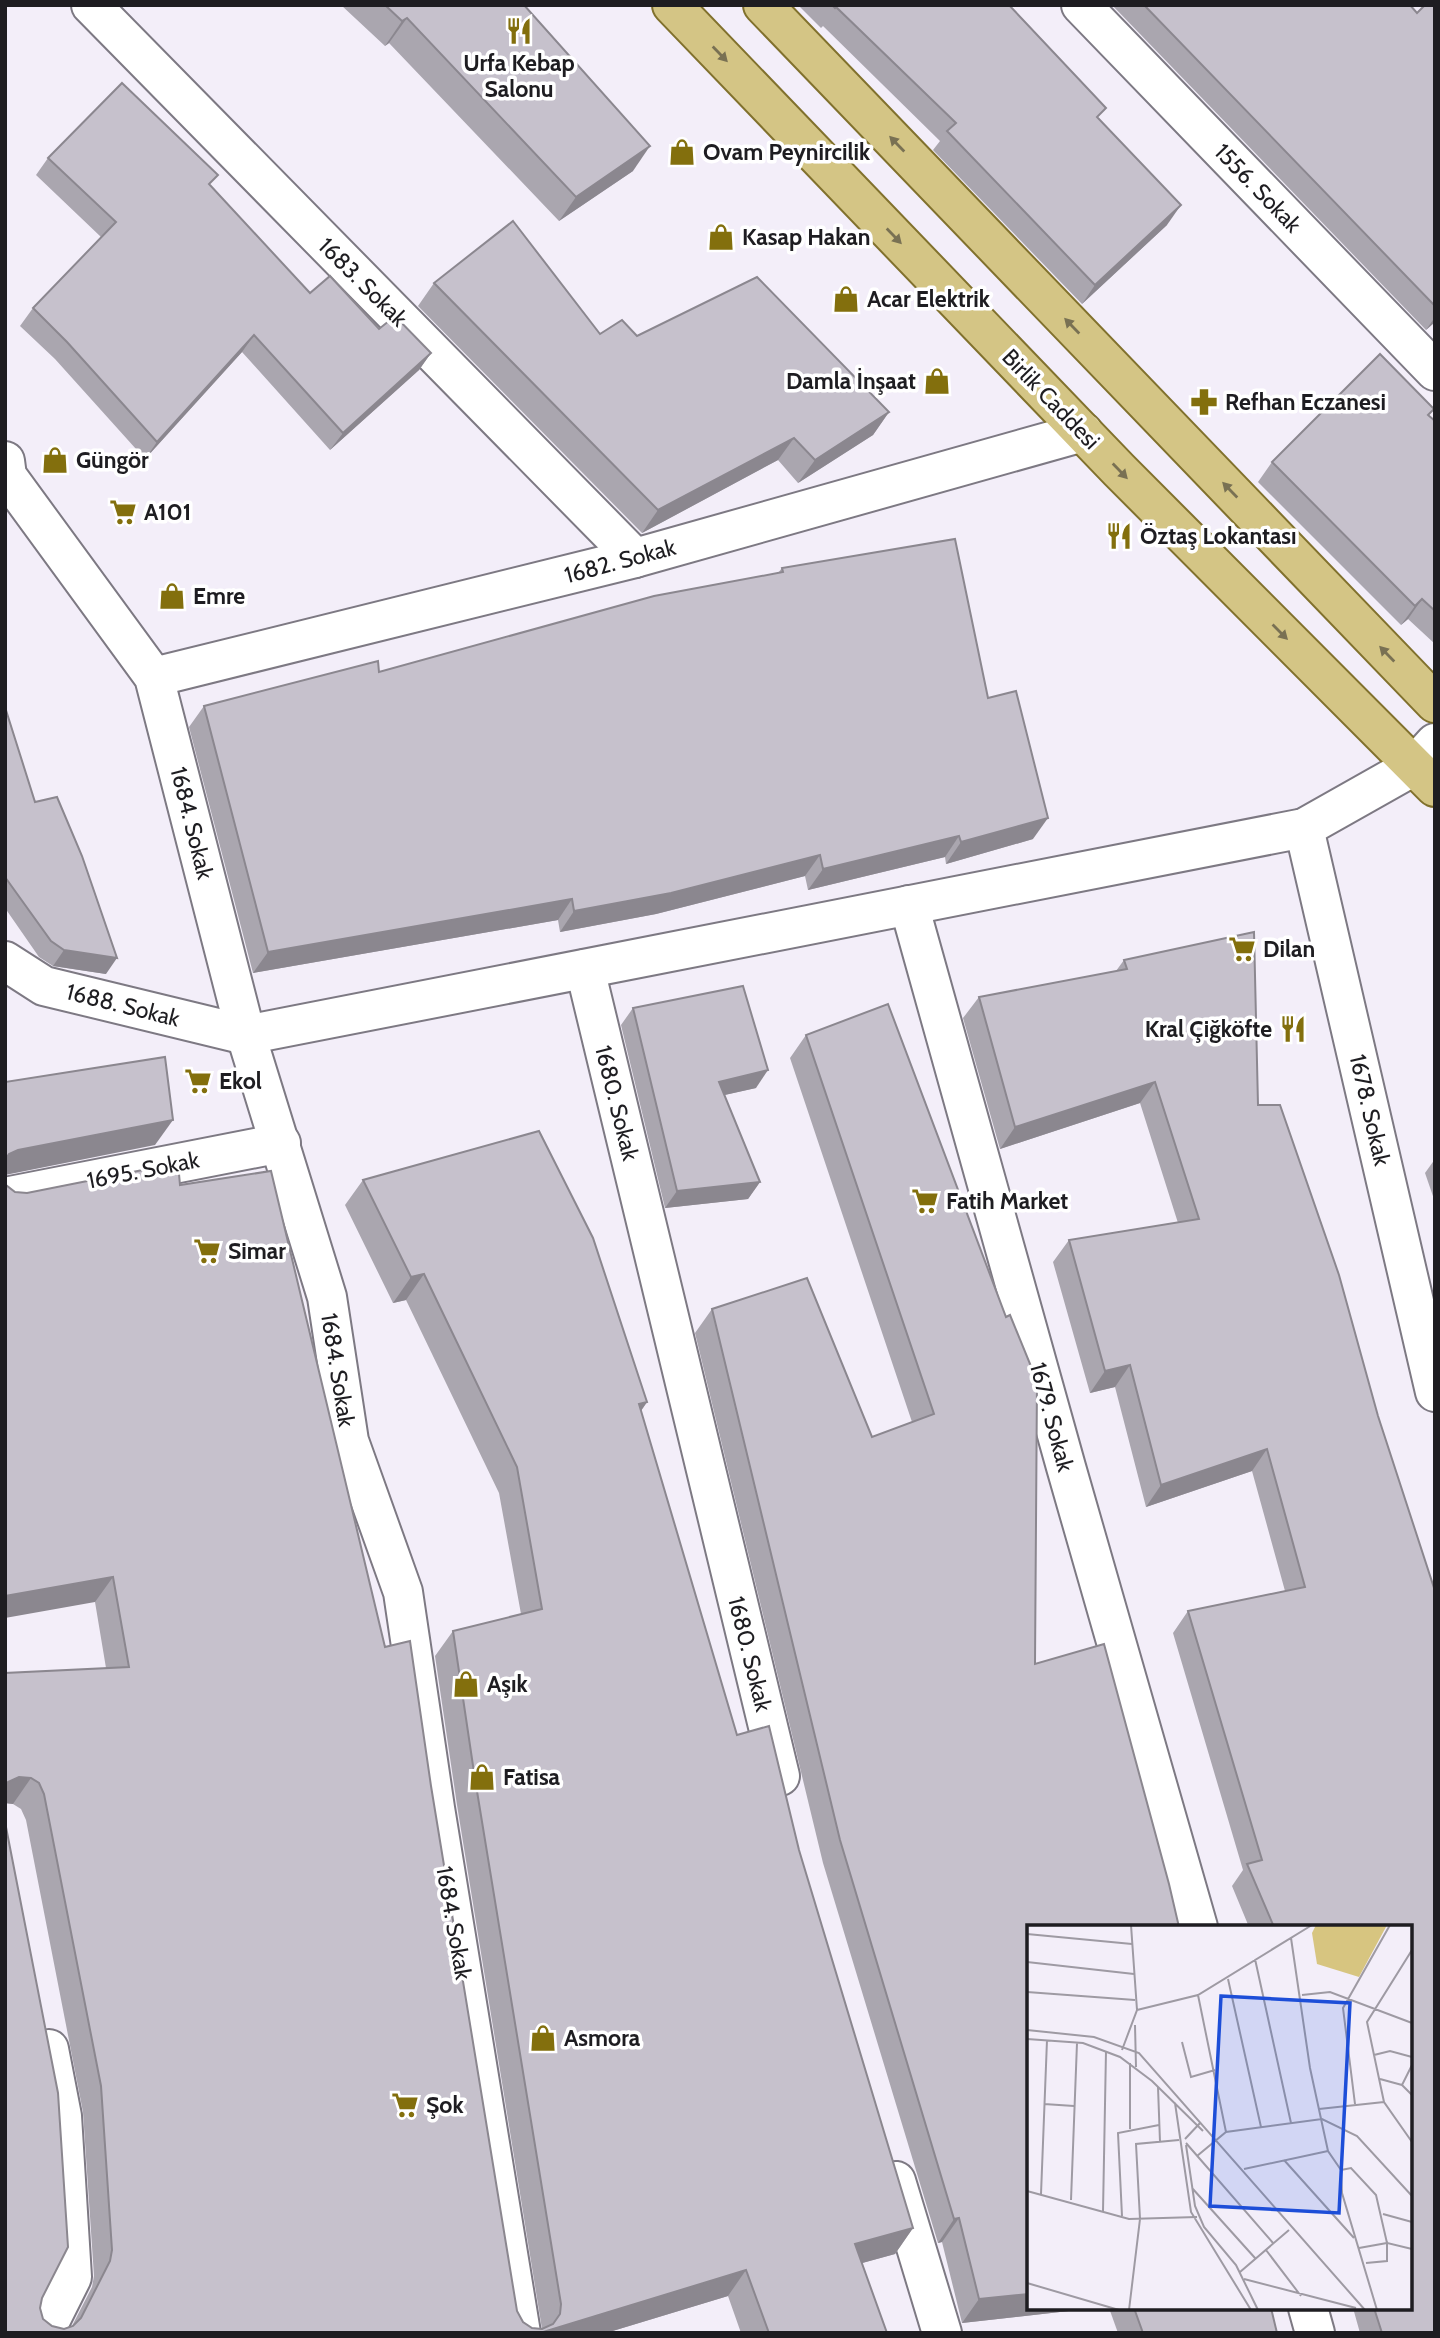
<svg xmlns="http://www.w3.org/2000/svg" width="1440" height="2338" viewBox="0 0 1440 2338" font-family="Cabin,sans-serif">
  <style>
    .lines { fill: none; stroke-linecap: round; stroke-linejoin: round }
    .minor-casing { stroke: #7d7983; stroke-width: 42 }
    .major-casing { stroke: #81712d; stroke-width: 42 }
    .minor { stroke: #fff; stroke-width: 38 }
    .major { stroke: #d4c585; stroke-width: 38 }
    .wall { fill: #aaa6af }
    .shaded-wall { fill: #8b878f }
    .building { fill: #c6c1cc; stroke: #8b878f; stroke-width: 2 }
    .oneway { fill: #797153 }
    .labels { text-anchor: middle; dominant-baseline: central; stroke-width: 7; stroke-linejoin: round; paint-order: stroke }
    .poi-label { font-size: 23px; font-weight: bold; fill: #1e1d21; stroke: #fff; text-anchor: start }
    .street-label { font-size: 23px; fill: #1e1d21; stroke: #fff }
    .inset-road { fill: none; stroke: #9e9aa3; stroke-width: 2 }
    .view { fill: #1d4ed8; fill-opacity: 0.15; stroke: #1d4ed8; stroke-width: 3.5 }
    .inset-edge { fill: none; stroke: #1e1d21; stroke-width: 3.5 }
  </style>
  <rect width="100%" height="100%" fill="#f3eef9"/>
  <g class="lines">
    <defs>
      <g id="minor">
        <path d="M91 5 635 558"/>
        <path d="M1081 5 1435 371"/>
        <path d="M5 461 7 476 154 677 246 1035 327 1297 349 1441 403 1592 435 1808 521 2333"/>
        <path d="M154 677 635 558 1083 432"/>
        <path d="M1304 828 1435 1392"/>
        <path d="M909 905 1066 1467 1198 1927"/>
        <path d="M5 961 44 986 246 1035 1304 828 1414 766 1435 743"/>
        <path d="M585 969 780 1776"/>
        <path d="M5 1197 281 1143"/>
        <path d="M896 2181 942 2333"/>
        <path d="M1308 2308 1315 2333"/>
        <path d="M44 2333 72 2277 62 2116 49 2049"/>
      </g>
      <g id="major">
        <path d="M672 5 1119 470 1435 787"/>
        <path d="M763 5 1435 703"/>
      </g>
    </defs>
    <!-- minor casing -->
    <use href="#minor" class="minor-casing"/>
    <!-- major casing -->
    <use href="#major" class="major-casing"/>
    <!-- minor -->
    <use href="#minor" class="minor"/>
    <!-- major -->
    <use href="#major" class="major"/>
  </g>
  <!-- wall -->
  <g class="wall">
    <path d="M341 5H524L633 171 559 221 389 43 385 46Z"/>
    <path d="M798 5H1014L1011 7 1099 119 1167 225 1082 304 933 150 940 141 823 26 821 28Z"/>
    <path d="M1112 5H1410L1417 13 1435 5V322L1426 330Z"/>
    <path d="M48 158 210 186 310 293 379 329 431 353 419 370 330 450 242 352 145 459 55 359 20 326 33 308 101 237 36 175Z"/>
    <path d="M434 283 600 334 637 336 889 412 873 435 798 483 778 460 642 533 418 306Z"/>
    <path d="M1429 416 1435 421V644L1408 619 1401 625 1258 482 1272 462Z"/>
    <path d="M782 568 988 698 1033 839 946 864 945 857 808 890 805 876 656 914 560 932 558 920 253 973 189 727 204 706 379 672 778 573Z"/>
    <path d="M5 707 35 802 106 974 53 966 39 957 5 908Z"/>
    <path d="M1254 932 1258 1105H1280L1339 1275 1378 1416 1435 1591V2333H1360L1353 2308H1410V1927H1249L1232 1886 1243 1870 1173 1633 1188 1611 1285 1591 1252 1471 1146 1507 1115 1387 1090 1393 1053 1262 1069 1240 1178 1223 1140 1103 1000 1149 963 1018 979 997 1116 971 1124 960Z"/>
    <path d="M633 1008 756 1088 724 1095 760 1182 748 1199 665 1208 621 1025Z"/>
    <path d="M806 1035 1006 1317 1029 2308H1095L962 2323 942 2242 938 2243 823 1863 695 1333 712 1309 872 1437 912 1422 790 1058Z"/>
    <path d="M1435 1159V1202L1425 1173Z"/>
    <path d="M363 1180 647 1402 641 1411 737 1735 799 1850 913 2228 895 2254 862 2263 887 2333H741L728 2296 606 2333H5L42 2298 40 2308 43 2319 52 2326 64 2329 72 2326 92 2287 94 2276 83 2112 26 1820 21 1809 13 1804 5 1803V1673L106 1668 95 1602 6 1185 15 1192 27 1193 180 1185 385 1647 431 1786 517 2311 523 2322 532 2328 542 2329 457 1805 435 1656 453 1631 521 1614 499 1493 406 1300 393 1303 345 1205Z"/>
    <path d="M1109 2308H1271L1277 2333H1118Z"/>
  </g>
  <!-- shaded-wall -->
  <g class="shaded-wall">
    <path d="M407 18 389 43 385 46 402 21Z"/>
    <path d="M650 146 633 171 559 221 576 197Z"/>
    <path d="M1181 205 1167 225 1082 304 1095 285Z"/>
    <path d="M1435 317V322L1426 330Z"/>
    <path d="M254 335 242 352 145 459 157 442Z"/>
    <path d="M431 353 419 370 330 450 343 433Z"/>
    <path d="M889 412 873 435 798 483 815 460Z"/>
    <path d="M794 438 778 460 642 533 658 510Z"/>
    <path d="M1422 599 1408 619 1401 625 1415 606Z"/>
    <path d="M1048 818 1033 839 946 864 961 842Z"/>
    <path d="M959 836 945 857 808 890 823 869Z"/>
    <path d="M820 855 805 876 656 914 560 932 574 911Z"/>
    <path d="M572 899 558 920 253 973 268 952Z"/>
    <path d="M64 950 117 958 106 974 53 966Z"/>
    <path d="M768 1070 756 1088 707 1099 719 1082Z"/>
    <path d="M1155 1082 1140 1103 1000 1149 1015 1127Z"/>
    <path d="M173 1120 155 1145 5 1175V1160L9 1154 18 1150Z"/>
    <path d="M760 1182 748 1199 665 1208 677 1191Z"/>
    <path d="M424 1274 406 1300 393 1303 411 1277Z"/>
    <path d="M1130 1365 1115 1387 1090 1393 1105 1371Z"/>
    <path d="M647 1402 629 1428 639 1404Z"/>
    <path d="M1267 1449 1252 1471 1146 1507 1161 1485Z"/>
    <path d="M113 1577 95 1602 5 1618V1596Z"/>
    <path d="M19 1777 31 1778 13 1804 5 1803V1786L8 1782Z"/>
    <path d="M959 2218 942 2242 938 2243 954 2219Z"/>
    <path d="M913 2228 895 2254 837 2270 855 2244Z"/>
    <path d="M746 2270 728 2296 606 2333H540Z"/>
    <path d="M1029 2294V2308H1095L962 2323 979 2299Z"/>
  </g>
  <!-- building -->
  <g class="building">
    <path d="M385 5H524L650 146 576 197 407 18 402 21Z"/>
    <path d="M832 5H1009L1106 108 1097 117 1181 205 1095 285 947 131 956 123 836 7 835 8Z"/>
    <path d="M1144 5H1410L1417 13 1425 5H1435V306Z"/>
    <path d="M122 83 218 175 209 184 310 293 330 276 379 329 395 316 431 353 343 433 254 335 157 442 67 342 33 308 116 222 48 158Z"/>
    <path d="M513 221 600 334 622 320 637 336 757 277 889 412 815 460 794 438 658 510 434 283Z"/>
    <path d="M1380 354 1434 409 1428 415 1435 421V611L1422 599 1415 606 1272 462Z"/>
    <path d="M955 539 988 698 1016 691 1048 818 961 842 959 836 823 869 820 855 671 893 574 911 572 899 268 952 204 706 378 661 379 672 654 596 783 572 782 568Z"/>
    <path d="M5 707 35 802 57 797 82 856 117 958 64 950 51 941 5 877Z"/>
    <path d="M1254 932 1258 1105H1280L1339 1275 1378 1416 1435 1591V2333H1382L1374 2308H1410V1927H1274L1247 1864 1262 1860 1188 1611 1305 1587 1267 1449 1161 1485 1130 1365 1105 1371 1069 1240 1199 1219 1155 1082 1015 1127 979 997 1127 969 1124 960Z"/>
    <path d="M743 986 768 1070 719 1082 760 1182 677 1191 633 1008Z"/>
    <path d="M888 1004 1006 1317 1010 1315 1037 1381 1035 1664 1104 1644 1169 1884 1179 1927H1029V2294L979 2299 959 2218 954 2219 840 1840 712 1309 807 1278 872 1437 934 1414 806 1035Z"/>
    <path d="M165 1057 173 1120 18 1150 9 1154 5 1160V1082Z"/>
    <path d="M539 1131 593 1238 647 1402 639 1404 737 1735 769 1726 799 1850 913 2228 855 2244 887 2333H769L746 2270 540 2333H5V1822L58 2093 68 2247 42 2298 40 2308 43 2319 52 2326 64 2329 73 2326 81 2318 110 2261 112 2250 101 2086 44 1794 39 1783 31 1778 19 1777 8 1782 5 1787V1673L129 1667 113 1577 5 1596V1183L6 1185 15 1192 27 1193 178 1163 180 1185 271 1171 385 1647 410 1641 431 1786 517 2311 523 2322 532 2328 542 2329 553 2324 560 2314 561 2304 475 1779 453 1631 542 1609 517 1467 424 1274 411 1277 363 1180Z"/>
    <path d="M1134 2308H1271L1277 2333H1143Z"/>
  </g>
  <!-- one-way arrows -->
  <defs><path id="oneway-solid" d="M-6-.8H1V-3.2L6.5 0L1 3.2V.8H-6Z" transform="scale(1.75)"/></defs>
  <g class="oneway">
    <use href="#oneway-solid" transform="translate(720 54) rotate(46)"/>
    <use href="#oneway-solid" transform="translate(897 144) rotate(-134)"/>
    <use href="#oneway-solid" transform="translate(894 236) rotate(46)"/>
    <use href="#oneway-solid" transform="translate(1072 326) rotate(-134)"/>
    <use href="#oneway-solid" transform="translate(1120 471) rotate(46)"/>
    <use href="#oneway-solid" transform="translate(1230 490) rotate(-134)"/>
    <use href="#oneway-solid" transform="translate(1280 632) rotate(45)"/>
    <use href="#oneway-solid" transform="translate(1387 654) rotate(-134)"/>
  </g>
  <!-- icons -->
  <defs>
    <symbol id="restaurant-bare" viewBox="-9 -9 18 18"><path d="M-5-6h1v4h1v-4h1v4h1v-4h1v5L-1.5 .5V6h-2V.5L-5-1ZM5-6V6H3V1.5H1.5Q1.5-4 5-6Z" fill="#836f0d" stroke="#fff" stroke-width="2.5" paint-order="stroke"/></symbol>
    <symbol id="shop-bare" viewBox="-9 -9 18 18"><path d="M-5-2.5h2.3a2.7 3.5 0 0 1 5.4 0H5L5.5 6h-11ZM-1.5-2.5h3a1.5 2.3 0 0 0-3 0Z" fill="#836f0d" stroke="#fff" stroke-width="2.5" paint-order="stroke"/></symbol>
    <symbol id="pharmacy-bare" viewBox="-9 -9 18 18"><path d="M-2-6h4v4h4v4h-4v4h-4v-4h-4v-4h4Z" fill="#836f0d" stroke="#fff" stroke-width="2.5" paint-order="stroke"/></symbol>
    <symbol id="supermarket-bare" viewBox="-9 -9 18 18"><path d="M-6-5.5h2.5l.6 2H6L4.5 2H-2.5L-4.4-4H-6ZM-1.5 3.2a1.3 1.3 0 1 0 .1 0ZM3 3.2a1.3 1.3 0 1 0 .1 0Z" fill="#836f0d" stroke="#fff" stroke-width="2.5" paint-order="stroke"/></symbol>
  </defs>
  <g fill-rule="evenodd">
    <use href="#restaurant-bare" x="500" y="12" width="38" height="38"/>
    <use href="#shop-bare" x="663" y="133" width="38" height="38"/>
    <use href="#shop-bare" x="702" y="218" width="38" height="38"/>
    <use href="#shop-bare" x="827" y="280" width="38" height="38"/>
    <use href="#shop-bare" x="918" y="362" width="38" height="38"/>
    <use href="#pharmacy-bare" x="1185" y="383" width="38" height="38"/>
    <use href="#shop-bare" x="36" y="441" width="38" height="38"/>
    <use href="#supermarket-bare" x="104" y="493" width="38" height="38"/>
    <use href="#restaurant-bare" x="1100" y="517" width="38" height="38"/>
    <use href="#shop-bare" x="153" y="577" width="38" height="38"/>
    <use href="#supermarket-bare" x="1223" y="930" width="38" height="38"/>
    <use href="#restaurant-bare" x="1274" y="1010" width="38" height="38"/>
    <use href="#supermarket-bare" x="179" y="1062" width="38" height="38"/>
    <use href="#supermarket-bare" x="906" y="1182" width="38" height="38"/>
    <use href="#supermarket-bare" x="188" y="1232" width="38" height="38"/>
    <use href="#shop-bare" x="447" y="1665" width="38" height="38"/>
    <use href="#shop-bare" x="463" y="1758" width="38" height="38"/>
    <use href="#shop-bare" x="524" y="2019" width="38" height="38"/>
    <use href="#supermarket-bare" x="386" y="2086" width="38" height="38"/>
  </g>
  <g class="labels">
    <!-- poi labels -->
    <g class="poi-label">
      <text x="519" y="63" text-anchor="middle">Urfa Kebap<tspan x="519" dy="26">Salonu</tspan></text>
      <text x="703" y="152">Ovam Peynircilik</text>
      <text x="742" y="237">Kasap Hakan</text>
      <text x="867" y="299">Acar Elektrik</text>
      <text x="916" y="381" text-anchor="end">Damla İnşaat</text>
      <text x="1225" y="402">Refhan Eczanesi</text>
      <text x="76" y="460">Güngör</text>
      <text x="144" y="512">A101</text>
      <text x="1140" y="536">Öztaş Lokantası</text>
      <text x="193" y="596">Emre</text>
      <text x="1263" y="949">Dilan</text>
      <text x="1272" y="1029" text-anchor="end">Kral Çiğköfte</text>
      <text x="219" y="1081">Ekol</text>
      <text x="946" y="1201">Fatih Market</text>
      <text x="228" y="1251">Simar</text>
      <text x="487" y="1684">Aşık</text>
      <text x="503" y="1777">Fatisa</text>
      <text x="564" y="2038">Asmora</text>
      <text x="426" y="2105">Şok</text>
    </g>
    <!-- street labels -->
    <g class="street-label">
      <text transform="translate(1258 188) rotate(46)">1556. Sokak</text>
      <text transform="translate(363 282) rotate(45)">1683. Sokak</text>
      <text transform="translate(1051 399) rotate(46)">Birlik Caddesi</text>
      <text transform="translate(620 561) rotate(-15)">1682. Sokak</text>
      <text transform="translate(192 823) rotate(76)">1684. Sokak</text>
      <text transform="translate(123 1005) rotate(14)">1688. Sokak</text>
      <text transform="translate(617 1103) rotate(76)">1680. Sokak</text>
      <text transform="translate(1370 1110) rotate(77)">1678. Sokak</text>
      <text transform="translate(143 1170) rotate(-11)">1695. Sokak</text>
      <text transform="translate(338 1370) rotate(81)">1684. Sokak</text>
      <text transform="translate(1052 1417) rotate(75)">1679. Sokak</text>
      <text transform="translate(750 1654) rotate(76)">1680. Sokak</text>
      <text transform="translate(454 1923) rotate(80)">1684. Sokak</text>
    </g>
  </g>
  <!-- overview -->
  <g transform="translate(1027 1925)">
    <rect width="385" height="385" fill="#f3eef9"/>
    <path d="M289 0H360L332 52 290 39 285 8Z" fill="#d7c580"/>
    <path class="inset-road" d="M0 9 105 19M264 13 283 143 301 226 314 245 315 268 350 385M385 25 340 97 357 177 385 217M228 34 264 198M0 37 107 49M201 54 234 202M0 67 108 75M171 70 199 207M275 70 303 67 385 98M110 85 171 70 285 0M108 100 109 142M0 105 67 112 112 128 338 385M0 114 56 118 93 132 125 156 176 206M155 117 164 152 188 145M95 125 110 85 104 0M347 130 363 126 385 132M103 138V204M385 140 375 160 385 170M353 154 375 160M131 162 133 217M148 178 164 287 224 385M17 179 47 181M328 179 316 83 363 0M292 184 357 177M158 214 174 197M159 218 246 318M159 220 168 281 177 302 209 340 231 385M170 231 199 207 295 194 330 211 385 271M257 235 327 313M217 244 301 226M314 245 324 243 349 270 360 318 385 324M165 263 228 333M0 266 102 294 170 292M14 269 20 115M44 275 50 118M76 286 79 126M356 289 385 297M95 291 91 208 132 200M332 323 360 318V336L339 338M239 325 274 371M213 347 262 305M217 354 329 383M0 358 92 385M102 385 113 294 109 219 152 215"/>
    <path class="view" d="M194 71 323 78 312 288 183 281Z"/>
    <rect width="385" height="385" class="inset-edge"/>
  </g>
  <!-- border -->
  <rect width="1440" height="2338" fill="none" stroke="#1e1d21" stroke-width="14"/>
</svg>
